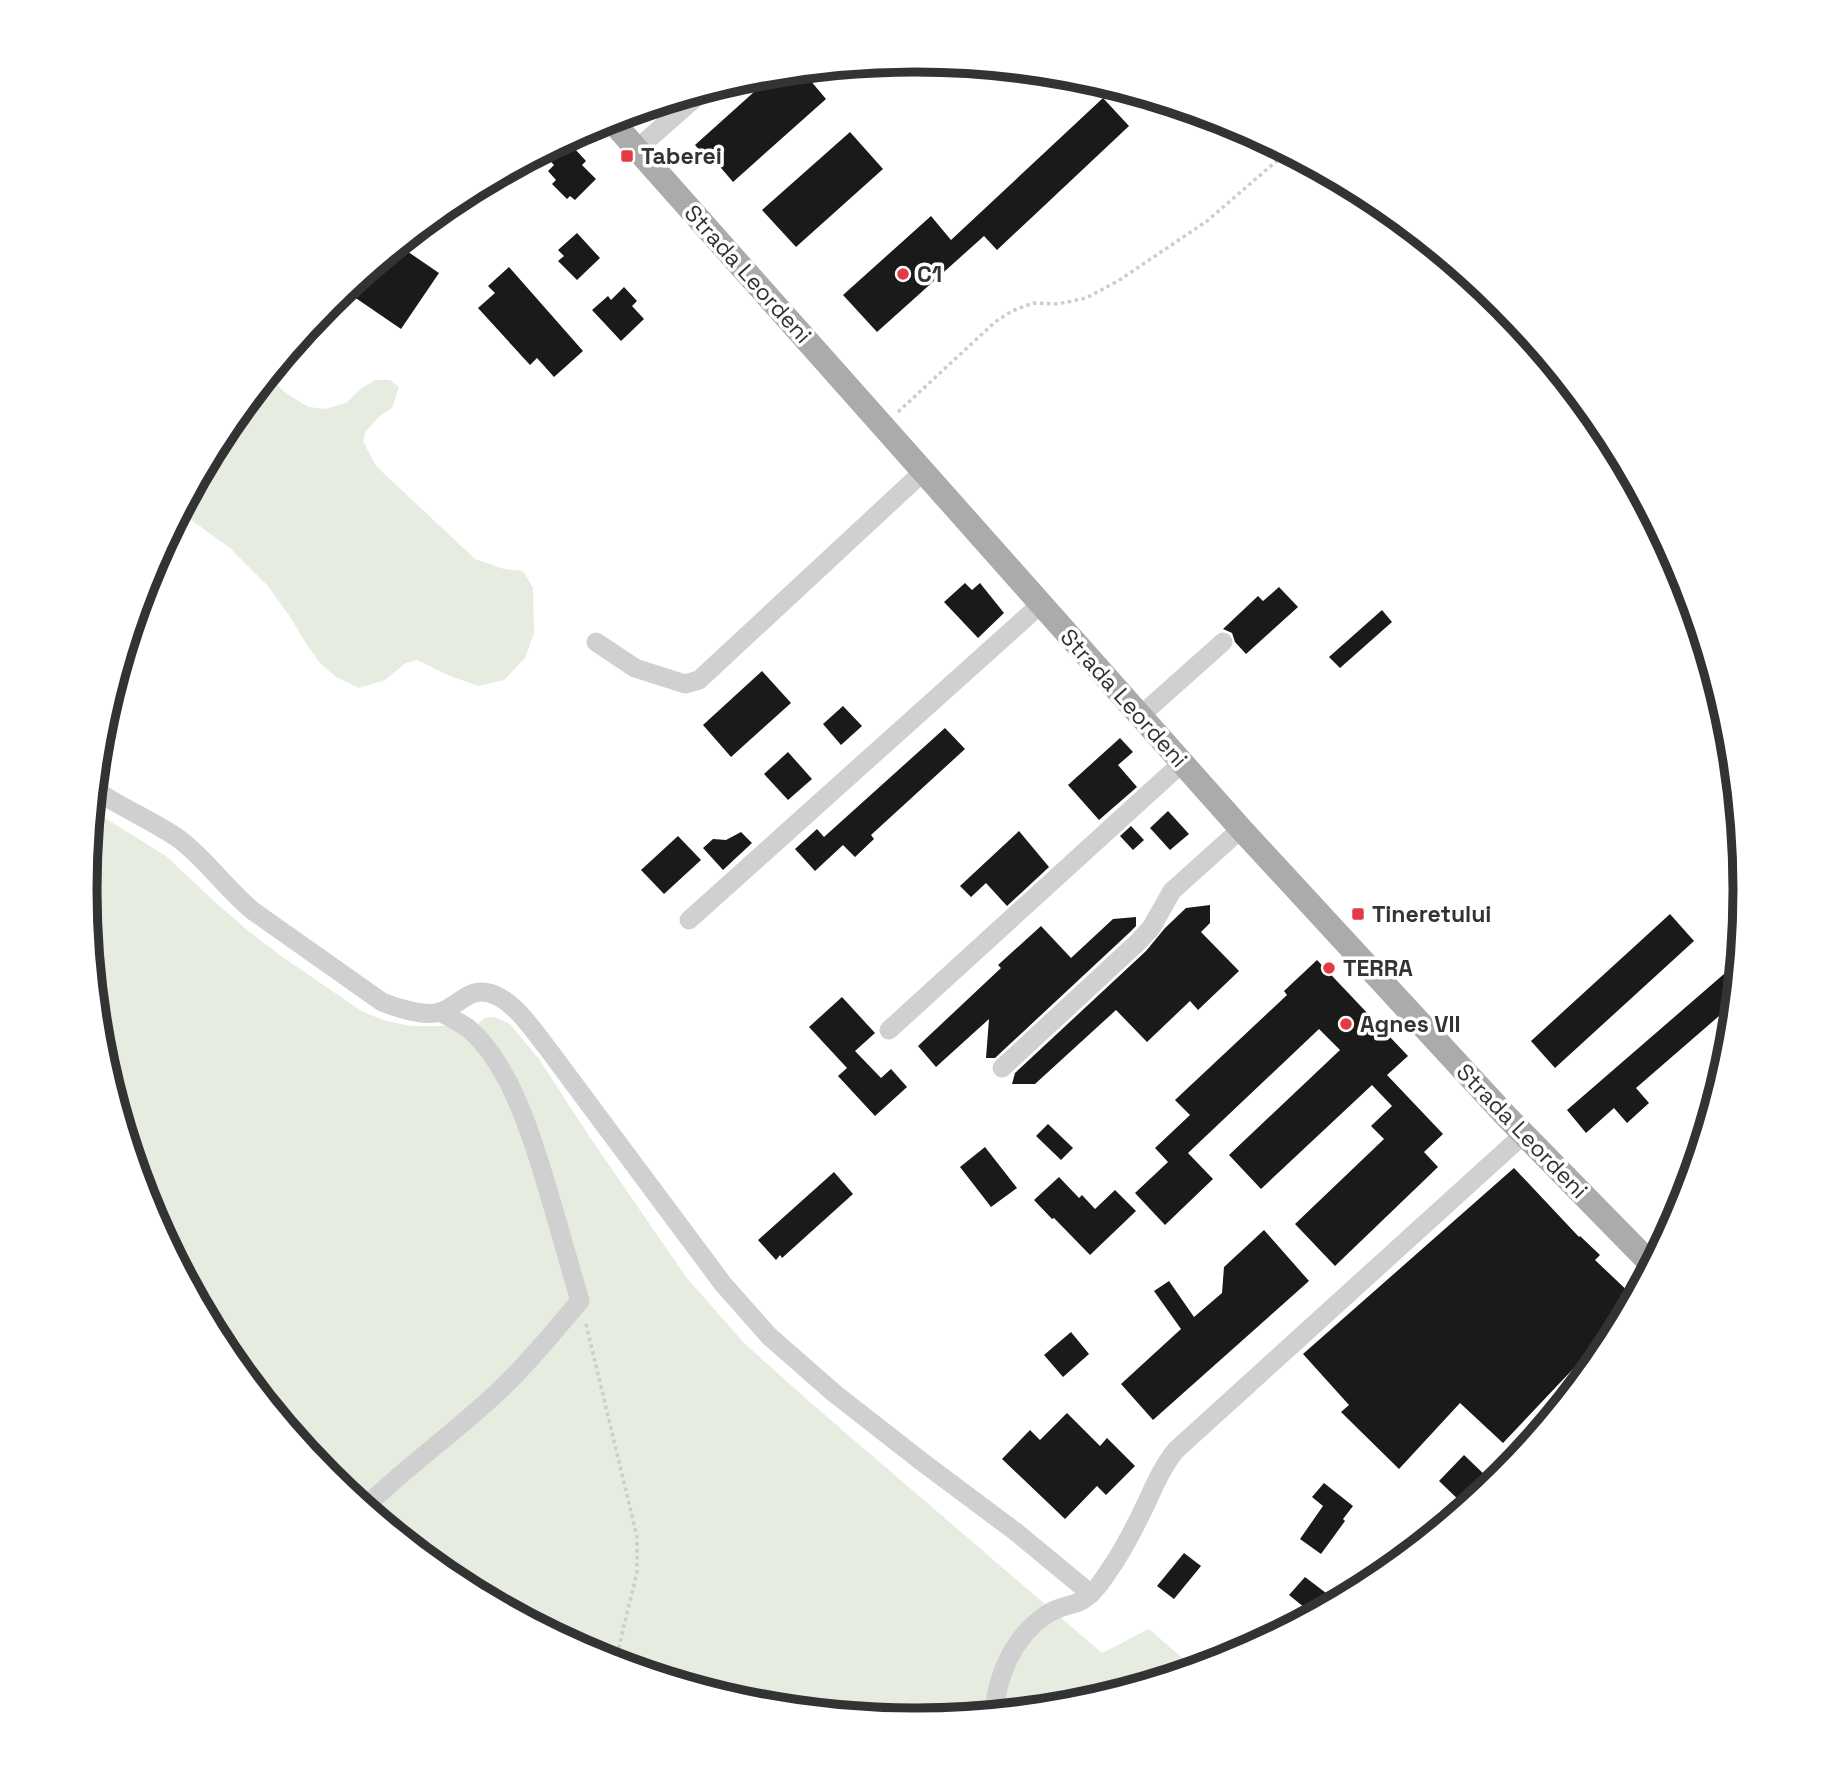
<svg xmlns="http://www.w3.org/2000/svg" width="1830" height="1780" viewBox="0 0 1830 1780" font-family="'Space Grotesk',sans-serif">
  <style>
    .green { fill: #e6ecdf }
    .building { fill: #1a1a1a }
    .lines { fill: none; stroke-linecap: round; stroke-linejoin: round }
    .path { stroke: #cdcdcd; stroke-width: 3.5; stroke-dasharray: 3.5 3.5; stroke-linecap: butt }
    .minor { stroke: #d0d0d0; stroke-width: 19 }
    .major { stroke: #ababab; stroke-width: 24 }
    .poi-dot { fill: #e63946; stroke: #fff; stroke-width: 2.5 }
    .labels { text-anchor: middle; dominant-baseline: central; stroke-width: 7; stroke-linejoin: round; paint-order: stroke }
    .poi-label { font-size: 23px; font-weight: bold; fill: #333; stroke: #fff; text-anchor: start }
    .street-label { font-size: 23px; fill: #333; stroke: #fff }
    .rim { fill: none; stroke: #333; stroke-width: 9 }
  </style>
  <rect width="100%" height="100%" fill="#fff"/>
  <!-- green -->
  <g class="green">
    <path d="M267 376 287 394 309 407 325 409 346 403 362 388 375 380H390L399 387 392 408 380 416 366 431 363 441 376 466 475 559 504 569 523 571 533 588 534 633 525 658 504 680 479 686 450 676 417 660 406 663 385 680 359 688 336 677 320 663 307 645 291 618 267 585 230 548 180 512 225 428Z"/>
    <path d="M92 810 166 856 216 903 247 930 281 956 363 1012 386 1021 411 1026H475L485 1018 494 1017 510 1024 539 1059 587 1133 686 1277 744 1343 812 1404 1102 1653 1149 1629 1195 1669 1077 1705 915 1720 753 1704 597 1657 453 1580 327 1477 224 1351 148 1207 100 1052 85 890Z"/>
  </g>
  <!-- building -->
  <g class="building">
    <path d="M795 71 806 83 810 80 826 99 733 182 716 162 713 165 695 145 775 73Z"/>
    <path d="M1103 98 1129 126 997 250 984 236 877 332 843 295 931 216 951 240Z"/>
    <path d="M850 132 883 169 796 247 762 210Z"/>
    <path d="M574 148 586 161 582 165 596 179 575 200 570 196 567 199 552 184 556 180 548 171 554 165 550 161 562 149 567 154Z"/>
    <path d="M577 233 600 258 577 280 558 261 564 256 558 250Z"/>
    <path d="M398 245 439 273 401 329 344 290Z"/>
    <path d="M509 267 583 351 554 377 537 358 530 365 478 308 495 293 488 286Z"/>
    <path d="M624 287 637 301 632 306 644 319 621 341 592 310 608 296 611 300Z"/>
    <path d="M965 583 972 590 980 583 1004 613 978 638 944 602Z"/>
    <path d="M1279 587 1298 607 1246 654 1235 642 1232 633 1223 629 1258 596 1263 601Z"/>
    <path d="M1382 610 1392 622 1340 668 1329 657Z"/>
    <path d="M762 671 791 703 731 757 703 725Z"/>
    <path d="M843 706 862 726 841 745 823 724Z"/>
    <path d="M945 728 965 749 871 835 874 839 855 857 843 845 815 871 795 849 817 829 824 837Z"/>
    <path d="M1120 738 1133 752 1118 765 1137 787 1099 820 1068 785Z"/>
    <path d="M788 752 812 779 788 800 764 774Z"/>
    <path d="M1168 811 1189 834 1170 850 1150 828Z"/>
    <path d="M1131 826 1144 840 1133 850 1120 836Z"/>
    <path d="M1019 831 1049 867 1007 906 986 883 971 897 960 886Z"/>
    <path d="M741 832 752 843 723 870 703 848 713 839 726 840Z"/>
    <path d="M678 836 701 860 664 894 641 870Z"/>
    <path d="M1210 905V923L1201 932 1239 971 1198 1010 1190 1001 1147 1042 1116 1010 1035 1084H1012L1015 1073 1146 951 1165 928 1186 908Z"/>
    <path d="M1670 914 1694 941 1555 1068 1531 1041Z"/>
    <path d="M1136 917V926L1129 933 995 1058H986L989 1019 936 1067 918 1046 1001 968 998 965 1041 926 1071 958 1113 919Z"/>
    <path d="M1317 960 1408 1056 1387 1075 1443 1134 1424 1152 1438 1167 1335 1266 1295 1224 1384 1139 1371 1126 1392 1106 1372 1085 1261 1189 1229 1155 1340 1050 1319 1029 1188 1153 1213 1179 1165 1225 1135 1193 1168 1162 1155 1148 1190 1115 1175 1100 1287 995 1284 991Z"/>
    <path d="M1739 961 1734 1003 1636 1088 1649 1103 1627 1123 1614 1108 1586 1133 1567 1110Z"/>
    <path d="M842 997 875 1033 855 1051 881 1078 891 1069 907 1087 875 1116 838 1076 847 1068 809 1027Z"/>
    <path d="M1048 1124 1073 1148 1061 1160 1036 1136Z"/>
    <path d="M985 1147 1017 1188 991 1207 960 1167Z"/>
    <path d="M1514 1168 1579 1237 1580 1236 1600 1255 1595 1260 1634 1297 1626 1313 1503 1443 1460 1403 1399 1469 1341 1412 1349 1405 1303 1354Z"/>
    <path d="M834 1172 853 1194 782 1258 780 1255 776 1260 758 1240Z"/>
    <path d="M1059 1177 1079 1198 1082 1195 1095 1209 1115 1190 1136 1211 1090 1255 1054 1218 1052 1219 1034 1200Z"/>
    <path d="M1264 1230 1309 1281 1153 1420 1121 1384 1181 1329 1154 1291 1169 1281 1194 1317 1222 1293 1224 1267Z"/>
    <path d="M1071 1332 1089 1354 1063 1377 1044 1355Z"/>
    <path d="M1067 1413 1100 1446 1107 1438 1135 1466 1106 1495 1097 1486 1065 1519 1002 1459 1030 1430 1040 1440Z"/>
    <path d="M1464 1455 1488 1478 1463 1504 1439 1481Z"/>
    <path d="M1324 1483 1353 1506 1343 1519 1345 1521 1321 1554 1300 1539 1323 1506 1312 1497Z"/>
    <path d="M1184 1553 1201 1566 1174 1599 1157 1586Z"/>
    <path d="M1305 1577 1326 1593 1310 1612 1289 1595Z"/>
  </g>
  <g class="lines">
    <!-- path -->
    <g class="path">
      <path d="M898 412 995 322 1012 311 1033 303 1058 304 1086 298 1118 281 1207 221 1287 152"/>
      <path d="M586 1324 637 1537V1572L615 1663"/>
    </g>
    <!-- minor -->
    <g class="minor">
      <path d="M637 149 704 90"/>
      <path d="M596 642 635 668 685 684 699 680 924 471"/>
      <path d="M1140 716 1223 642"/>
      <path d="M94 789C121 808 152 820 179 839 206 859 226 889 253 911L382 1002C397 1008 425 1017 440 1012 460 1006 469 984 495 995 516 1004 534 1031 548 1049L723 1284 769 1336 834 1393 921 1461 1016 1532 1091 1594"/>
      <path d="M689 920 1041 604"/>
      <path d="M889 1030 1182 763"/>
      <path d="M1002 1068 1138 942 1151 928 1172 891 1241 829"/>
      <path d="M365 1507C409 1464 460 1429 504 1386 531 1360 555 1330 580 1301 571 1269 561 1236 552 1204 536 1149 513 1066 468 1028 459 1022 449 1017 440 1012"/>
      <path d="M994 1713C997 1674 1015 1634 1049 1613 1058 1607 1069 1606 1079 1602 1091 1597 1101 1583 1108 1572 1123 1551 1134 1529 1145 1506 1154 1487 1162 1467 1176 1450L1524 1134"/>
    </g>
    <!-- major -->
    <path class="major" d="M610 119 1241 829 1506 1116 1652 1265"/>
  </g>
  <!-- markers -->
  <g class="poi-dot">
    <rect x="620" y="149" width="14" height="14" rx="3.5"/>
    <circle cx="903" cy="274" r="7"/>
    <rect x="1351" y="907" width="14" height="14" rx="3.5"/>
    <circle cx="1329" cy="968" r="7"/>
    <circle cx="1346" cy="1024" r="7"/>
  </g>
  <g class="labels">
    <!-- poi labels -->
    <g class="poi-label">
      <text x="641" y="156">Taberei</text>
      <text x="917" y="274">C1</text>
      <text x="1372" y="914">Tineretului</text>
      <text x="1343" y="968">TERRA</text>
      <text x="1360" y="1024">Agnes VII</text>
    </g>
    <!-- street labels -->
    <g class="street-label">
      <text transform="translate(748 274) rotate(48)">Strada Leordeni</text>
      <text transform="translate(1124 698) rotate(48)">Strada Leordeni</text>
      <text transform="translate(1522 1131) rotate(46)">Strada Leordeni</text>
    </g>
  </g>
  <!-- crop -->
  <path d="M0 0H1830V1780H0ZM97 890a818 818 0 1 1 1636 0a818 818 0 1 1-1636 0Z" fill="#fff" fill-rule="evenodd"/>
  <path class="rim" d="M97 890a818 818 0 1 1 1636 0a818 818 0 1 1-1636 0Z"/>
</svg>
